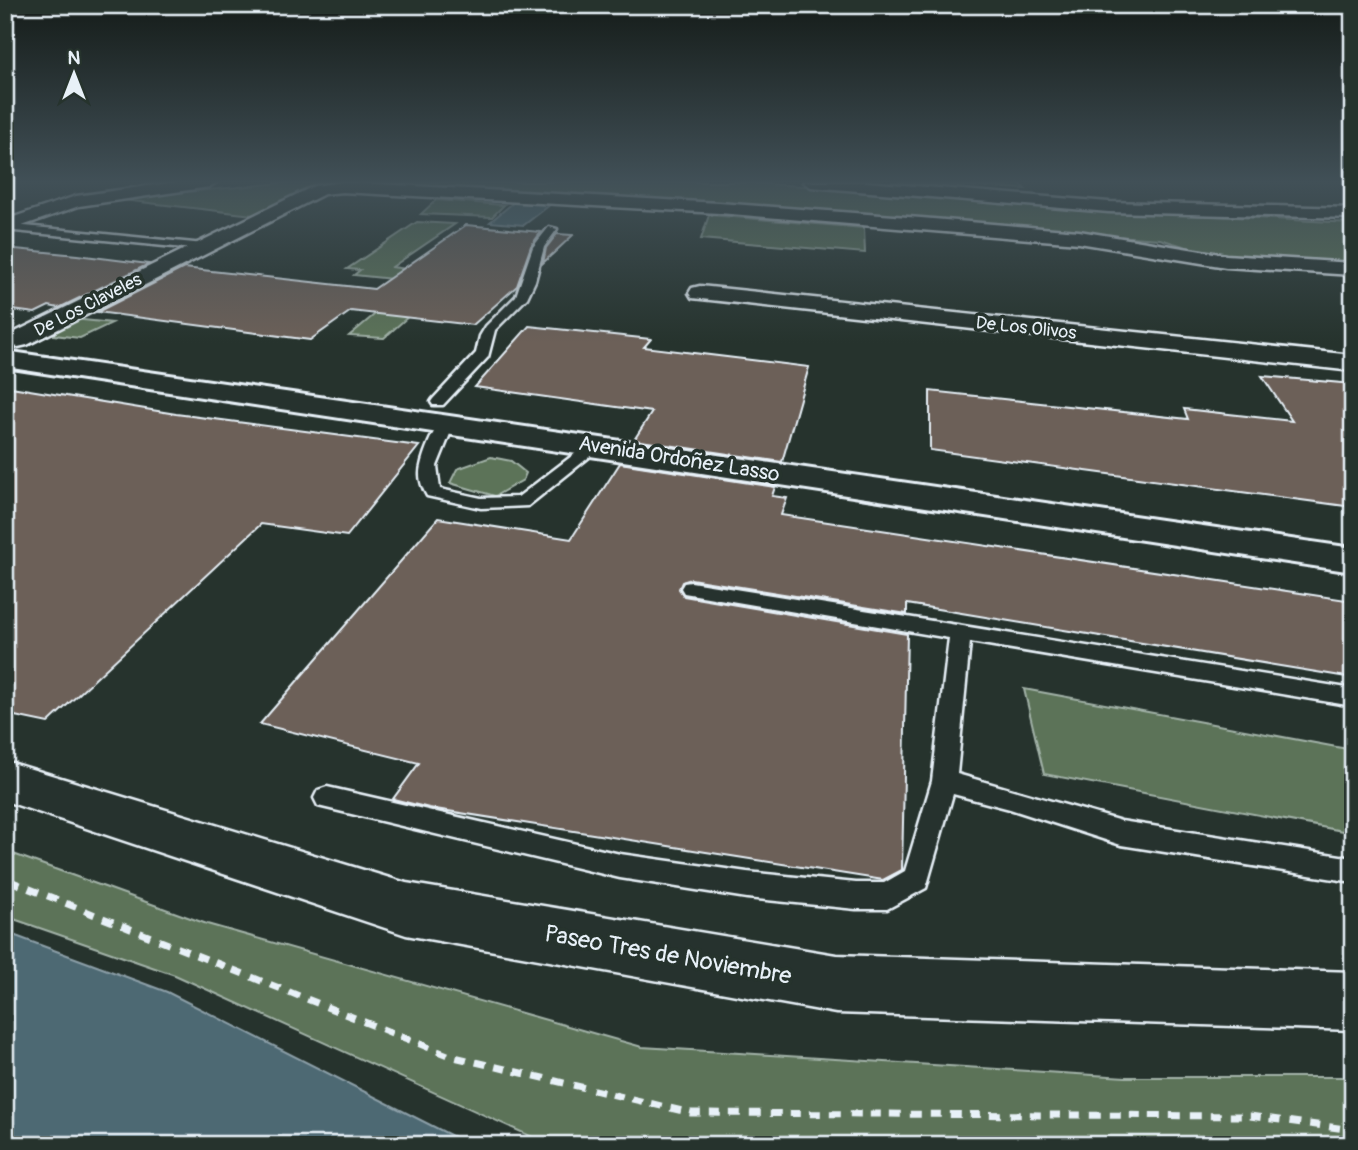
<svg xmlns="http://www.w3.org/2000/svg" width="1358" height="1150" viewBox="0 0 1358 1150" font-family="Pangolin,sans-serif">
  <style>
    .green { fill: #5c7358; stroke: #a2b2a8; stroke-width: 2 }
    .water { fill: #4e6973; stroke: #8c9fa8; stroke-width: 2 }
    .building { fill: #6c6059; stroke: #e8f1f8; stroke-width: 2 }
    .lines { fill: none; stroke-linecap: round; stroke-linejoin: round }
    .service-casing { stroke: #e8f1f8; stroke-width: 5 }
    .minor-casing { stroke: #e8f1f8; stroke-width: 5 }
    .primary-casing { stroke: #e8f1f8; stroke-width: 6 }
    .path-far1 { stroke: #e8f1f8; stroke-width: 5; stroke-dasharray: 9 7; stroke-linecap: butt }
    .path { stroke: #e8f1f8; stroke-width: 7; stroke-dasharray: 11 9; stroke-linecap: butt }
    .service { fill: #26332d; fill-rule: evenodd }
    .minor { fill: #26332d; fill-rule: evenodd }
    .primary { fill: #26332d; fill-rule: evenodd }
    .labels { text-anchor: middle; dominant-baseline: central; stroke-width: 7; stroke-linejoin: round; paint-order: stroke }
    .far-street-label { font-size: 18px; fill: #e8f1f8; stroke: #26332d }
    .street-label { font-size: 21px; fill: #e8f1f8; stroke: #26332d }
    .near-street-label { font-size: 24px; fill: #e8f1f8; stroke: #26332d }
  </style>
  <rect width="100%" height="100%" fill="#26332d"/>
  <filter id="ink" filterUnits="userSpaceOnUse"><feTurbulence type="fractalNoise" baseFrequency=".0143" numOctaves="2"/><feDisplacementMap in="SourceGraphic" scale="14" xChannelSelector="R" yChannelSelector="G"/><feConvolveMatrix kernelMatrix="1 2 1 2 8 2 1 2 1" color-interpolation-filters="sRGB"/></filter>
  <g filter="url(#ink)">
    <!-- green -->
    <g class="green">
      <path d="M291 182H732L894 191 1053 208 1353 223V266L1220 257 1160 239 351 184 310 189 253 215 114 199Z"/>
      <path d="M891 182H1019L1025 189Z"/>
      <path d="M436 200 504 205 492 217 421 214Z"/>
      <path d="M709 215 864 228 865 253 701 239Z"/>
      <path d="M417 222 455 224 392 267 414 270 402 280 354 275 360 270 347 269Z"/>
      <path d="M404 290 435 293 384 338 349 336Z"/>
      <path d="M73 319 112 323 80 338 54 335V329Z"/>
      <path d="M491 457 511 461 526 473 523 480 495 496 450 483 457 469Z"/>
      <path d="M1024 689 1353 750V833L1044 774Z"/>
      <path d="M5 851 207 924 642 1047 1126 1077H1353V1145H550L175 975 5 916Z"/>
    </g>
    <!-- water -->
    <g class="water">
      <path d="M514 202 551 204 524 225 490 222Z"/>
      <path d="M5 932 167 992 470 1145H5Z"/>
    </g>
    <!-- building -->
    <g class="building">
      <path d="M466 225 541 232 531 246 517 286 473 325 351 311 310 340 97 312 184 268 374 289Z"/>
      <path d="M557 234 573 235 543 263 546 248Z"/>
      <path d="M5 248 77 255 149 264 59 308 49 306 35 313 5 309Z"/>
      <path d="M529 326 651 339 644 347 809 367 782 462 634 440 652 412 475 387Z"/>
      <path d="M1262 376 1353 384V507L930 450V391L1188 419 1184 409 1292 421Z"/>
      <path d="M5 386 176 414 419 446 347 536 261 524 48 723 5 714Z"/>
      <path d="M620 463 775 487 772 496 787 498 781 515 1353 601V678L907 604V614L691 579 682 582 679 589 684 596 907 634 902 870 883 880 429 808 393 799 419 763 260 724 438 518 571 539Z"/>
    </g>
    <g class="lines">
      <defs>
        <g id="service">
          <path d="M5 224 204 244 209 247 204 250 5 230Z"/>
          <path d="M549 227 557 229 544 247 535 281 527 298 495 330 488 357 443 405H433L431 402 433 399 476 353 480 336 486 326 516 296 533 247Z"/>
          <path d="M446 419 454 424 437 466 440 489 481 498 518 497 589 443 595 441 603 446 528 506 481 508 427 496C423 489 420 482 420 474 420 461 434 423 446 419Z"/>
          <path d="M691 582 1353 689V706L970 642 957 774 1121 821 1353 858V882L1121 845 1010 809 953 794 926 888 887 909H856L747 898 620 878 318 806 314 798 318 790 327 787 620 854 747 872 856 883H884L905 871 932 781 949 638 684 593 681 588 684 583Z"/>
        </g>
        <g id="minor">
          <path d="M176 182H217L209 187 79 206 5 232V220L76 196Z"/>
          <path d="M342 182 719 203 921 218 1079 231 1226 255 1353 263V275L1226 267 1079 243 921 230 719 213 342 192 324 194 27 345 18 347 9 345 6 340 9 335 314 186Z"/>
          <path d="M803 182H867L1109 202 1353 208V218L1109 212 811 187Z"/>
          <path d="M700 286 1353 355V371L692 298 689 293 692 288Z"/>
          <path d="M5 761 406 883 836 955 1353 972V1030L836 1013 406 935 5 801Z"/>
        </g>
        <path id="primary" d="M5 351 1353 548V572L5 367Z"/>
      </defs>
      <!-- service casing -->
      <use href="#service" class="service-casing"/>
      <!-- minor casing -->
      <use href="#minor" class="minor-casing"/>
      <!-- primary casing -->
      <use href="#primary" class="primary-casing"/>
      <!-- path-far1 -->
      <path class="path-far1" d="M5 879 15 883"/>
      <!-- path -->
      <path class="path" d="M10 881 450 1056 691 1113 1250 1116 1353 1130"/>
      <!-- service -->
      <use href="#service" class="service"/>
      <!-- minor -->
      <use href="#minor" class="minor"/>
      <!-- primary -->
      <use href="#primary" class="primary"/>
    </g>
  </g>
  <!-- sky -->
  <linearGradient id="sky" x2="0" y2="1"><stop stop-color="#151c19"/><stop offset="0.53" stop-color="#415057"/><stop offset="1" stop-color="#415057" stop-opacity="0"/></linearGradient>
  <rect width="1358" height="343" fill="url(#sky)"/>
  <g class="labels">
    <!-- far-street labels -->
    <g class="far-street-label">
      <text transform="translate(88 305) rotate(-27)">De Los Claveles</text>
      <text transform="translate(1026 328) rotate(6)">De Los Olivos</text>
    </g>
    <!-- street labels -->
    <g class="street-label">
      <text transform="translate(679 459) rotate(9)">Avenida Ordoñez Lasso</text>
    </g>
    <!-- near-street labels -->
    <g class="near-street-label">
      <text transform="translate(668 955) rotate(10)">Paseo Tres de Noviembre</text>
    </g>
  </g>
  <!-- margin -->
  <rect width="1358" height="1150" fill="none" stroke="#26332d" stroke-width="28"/>
  <rect x="14" y="14" width="1330" height="1122" fill="none" stroke="#e8f1f8" stroke-width="2.5" filter="url(#ink)"/>
  <!-- north arrow -->
  <g transform="translate(74 74)" stroke="#26332d" stroke-width="5" paint-order="stroke">
  <path d="M0-5L12 26L0 18L-12 26Z" fill="#e8f1f8"/>
  <text y="-10" font-size="19" font-weight="bold" text-anchor="middle" fill="#e8f1f8">N</text>
  </g>
</svg>
